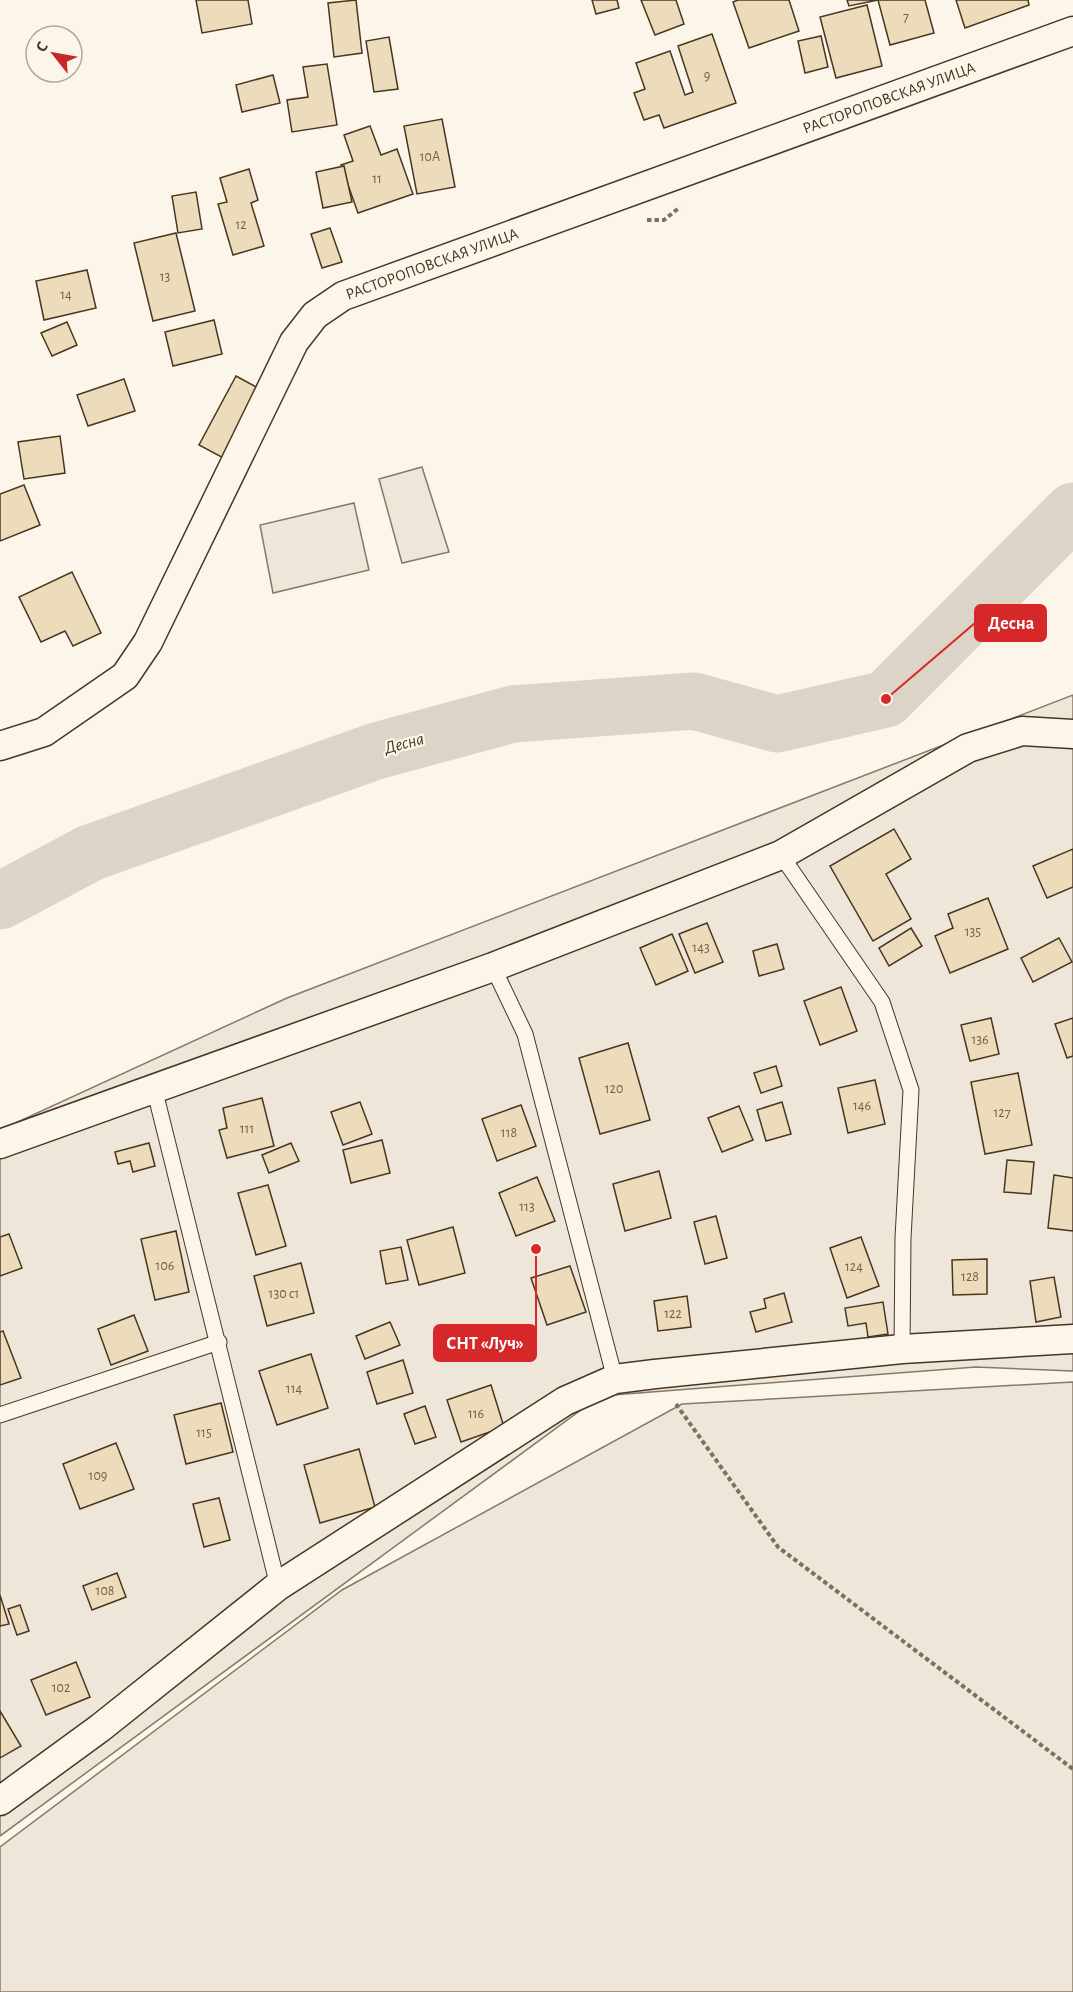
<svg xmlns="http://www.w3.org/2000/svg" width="1073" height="1992" viewBox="0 0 1073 1992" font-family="'Alegreya Sans',sans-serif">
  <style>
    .green { fill: #ede6d9; stroke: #887966; stroke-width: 1.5 }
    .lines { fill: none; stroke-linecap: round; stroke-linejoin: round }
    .river { stroke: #dcd4c6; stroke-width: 57 }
    .building { fill: #ecdcbc; stroke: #4a3520; stroke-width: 1.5 }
    .service-casing { stroke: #4a3520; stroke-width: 17 }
    .minor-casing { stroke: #4a3520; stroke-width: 31 }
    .path { stroke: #7f6f5c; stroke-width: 4; stroke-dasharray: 4.5 3; stroke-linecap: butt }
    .service { stroke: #fbf6e9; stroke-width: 15 }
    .minor { stroke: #fbf6e9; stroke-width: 28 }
    .labels { text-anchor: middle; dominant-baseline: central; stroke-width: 4.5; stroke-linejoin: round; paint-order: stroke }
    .number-label { font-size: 14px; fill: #725f47 }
    .street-label { font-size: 16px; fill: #4a3520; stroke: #fbf6e9 }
    .water-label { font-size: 18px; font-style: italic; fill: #4a3520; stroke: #fbf6e9 }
    .leader { fill: none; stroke: #d62828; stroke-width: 2 }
    .callout-dot { fill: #d62828; stroke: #fbf6e9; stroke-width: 2 }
    .callout { fill: #d62828; stroke: #d62828; stroke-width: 2 }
    .callout-label { font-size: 18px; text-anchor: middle; font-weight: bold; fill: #fff }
  </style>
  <rect width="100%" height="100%" fill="#fbf6e9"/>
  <!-- green -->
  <g class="green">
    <path d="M422 467 449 552 402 563 379 479Z"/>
    <path d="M354 503 369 570 273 593 260 525Z"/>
    <path d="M1073 695V1371L976 1367 600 1396 0 1836V1130L287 998Z"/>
    <path d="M1073 1382V1992H0V1847L342 1590 682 1404Z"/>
  </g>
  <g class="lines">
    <!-- river -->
    <path class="river" d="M0 901 90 853 376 751 513 714 694 701 777 724 886 699 1073 511"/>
  </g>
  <!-- building -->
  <g class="building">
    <path d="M196 0H248L252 24 202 33Z"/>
    <path d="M356 0 362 53 334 57 328 3Z"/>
    <path d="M592 0H617L619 8 596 14Z"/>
    <path d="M641 0H676L684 24 655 35Z"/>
    <path d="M738 0H789L799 31 749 48 733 2Z"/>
    <path d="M847 0H878L849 6Z"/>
    <path d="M878 0H925L934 33 890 45Z"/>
    <path d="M956 0H1028L1029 5 965 28Z"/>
    <path d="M867 5 882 66 836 78 820 17Z"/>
    <path d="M712 34 736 103 664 128 659 115 644 120 634 93 645 89 636 63 670 51 685 95 693 92 678 46Z"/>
    <path d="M821 36 828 67 805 73 798 41Z"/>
    <path d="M389 37 398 89 374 92 366 41Z"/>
    <path d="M327 64 337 125 292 132 287 100 308 97 303 67Z"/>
    <path d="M273 75 280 103 242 112 236 85Z"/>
    <path d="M442 119 455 187 417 194 404 126Z"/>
    <path d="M370 126 381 155 397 149 413 194 358 213 341 165 353 161 344 135Z"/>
    <path d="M344 166 352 202 323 208 316 172Z"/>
    <path d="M249 169 258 200 251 203 264 246 233 255 218 204 227 202 220 178Z"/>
    <path d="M196 192 202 229 178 233 172 196Z"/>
    <path d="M330 228 342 262 322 268 311 234Z"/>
    <path d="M176 233 195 311 153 321 134 243Z"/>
    <path d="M87 270 96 308 44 320 36 281Z"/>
    <path d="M214 320 222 354 173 366 165 332Z"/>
    <path d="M67 322 77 345 52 356 41 333Z"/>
    <path d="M236 376 267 393 229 461 199 445Z"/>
    <path d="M124 379 135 411 88 426 77 395Z"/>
    <path d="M60 436 65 473 24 479 18 442Z"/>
    <path d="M24 485 40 525 0 541V494Z"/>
    <path d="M72 572 101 633 73 646 65 631 41 642 19 597Z"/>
    <path d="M894 829 911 859 886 874 911 919 873 941 830 866Z"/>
    <path d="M1073 849V887L1047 898 1033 866Z"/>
    <path d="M988 898 1008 949 950 973 935 936 953 928 948 914Z"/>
    <path d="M707 923 723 962 695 973 679 934Z"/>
    <path d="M911 928 922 946 889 966 879 948Z"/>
    <path d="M672 934 688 971 656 985 640 948Z"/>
    <path d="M1059 938 1072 962 1033 982 1021 958Z"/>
    <path d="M777 944 784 969 759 976 753 951Z"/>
    <path d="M841 987 857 1031 820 1045 804 1001Z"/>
    <path d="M991 1018 999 1054 970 1061 961 1025Z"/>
    <path d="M1073 1018V1056L1067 1058 1055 1024Z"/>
    <path d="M628 1043 650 1120 600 1134 579 1058Z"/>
    <path d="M776 1066 782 1086 761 1093 754 1073Z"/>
    <path d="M1018 1073 1032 1145 985 1154 971 1082Z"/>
    <path d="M875 1080 885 1124 848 1133 838 1088Z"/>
    <path d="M262 1098 274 1146 227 1158 219 1130 227 1128 223 1108Z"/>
    <path d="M360 1102 372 1134 343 1145 331 1112Z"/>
    <path d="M782 1102 791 1134 766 1141 757 1110Z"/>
    <path d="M521 1105 536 1146 497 1161 482 1119Z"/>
    <path d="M739 1106 753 1140 722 1152 708 1118Z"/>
    <path d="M382 1140 390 1173 351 1183 343 1150Z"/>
    <path d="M149 1143 155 1166 133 1172 130 1161 118 1164 115 1152Z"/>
    <path d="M291 1143 299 1161 269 1173 262 1155Z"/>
    <path d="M1007 1160 1034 1162 1031 1194 1004 1192Z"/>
    <path d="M659 1171 671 1218 625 1231 613 1184Z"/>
    <path d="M1054 1175 1073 1178V1231L1048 1228Z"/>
    <path d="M537 1177 555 1221 516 1236 499 1193Z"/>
    <path d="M268 1185 286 1246 256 1255 238 1193Z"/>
    <path d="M716 1216 727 1258 705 1264 694 1222Z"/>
    <path d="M453 1227 465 1273 419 1285 407 1240Z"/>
    <path d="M176 1231 189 1292 155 1300 141 1239Z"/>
    <path d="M9 1234 22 1268 0 1276V1237Z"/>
    <path d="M861 1237 879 1286 847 1298 830 1248Z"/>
    <path d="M401 1247 408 1280 386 1284 380 1251Z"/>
    <path d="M987 1259V1294L953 1295 952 1260Z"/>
    <path d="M301 1263 314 1313 267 1326 254 1276Z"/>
    <path d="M570 1266 586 1312 547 1325 531 1278Z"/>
    <path d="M1054 1277 1061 1317 1036 1322 1030 1281Z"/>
    <path d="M784 1293 792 1322 756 1332 750 1312 766 1308 764 1299Z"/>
    <path d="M687 1296 691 1327 658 1331 654 1301Z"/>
    <path d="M883 1302 888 1334 868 1337 866 1323 848 1326 845 1308Z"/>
    <path d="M134 1315 148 1351 111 1365 98 1329Z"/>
    <path d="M390 1322 400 1345 365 1359 356 1336Z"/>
    <path d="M3 1331 21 1378 0 1385V1332Z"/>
    <path d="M311 1354 328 1408 277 1425 259 1371Z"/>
    <path d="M403 1360 413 1393 377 1404 367 1372Z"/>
    <path d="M491 1385 504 1427 461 1442 447 1400Z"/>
    <path d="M221 1403 233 1452 186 1464 174 1415Z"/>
    <path d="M425 1406 436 1437 415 1444 404 1414Z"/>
    <path d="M116 1443 134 1489 80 1509 63 1464Z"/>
    <path d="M359 1449 375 1507 320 1523 304 1465Z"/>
    <path d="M219 1498 230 1540 204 1547 193 1504Z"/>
    <path d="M117 1573 126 1597 92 1610 83 1586Z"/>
    <path d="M0 1595 9 1624 0 1626Z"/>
    <path d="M20 1605 29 1631 17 1635 8 1609Z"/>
    <path d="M76 1662 90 1697 46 1715 31 1680Z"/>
    <path d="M0 1711 21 1746 0 1758Z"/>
  </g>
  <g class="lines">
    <defs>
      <g id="service">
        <path d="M781 855 882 1002 911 1090 903 1238 902 1349"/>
        <path d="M493 967 525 1034 615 1379"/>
        <path d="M154 1088 278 1586"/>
        <path d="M0 1415 219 1342"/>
      </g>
      <g id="minor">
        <path d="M0 746 44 732 125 676 148 642 294 342 315 315 343 296 1073 31"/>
        <path d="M0 1144 493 967 781 855 968 748 1022 731 1073 734"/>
        <path d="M0 1801 100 1728 278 1586 565 1401 615 1379 655 1374 902 1349 1073 1339"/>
      </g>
    </defs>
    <!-- service casing -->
    <use href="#service" class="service-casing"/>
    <!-- minor casing -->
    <use href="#minor" class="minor-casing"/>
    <!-- path -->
    <g class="path">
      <path d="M647 220H664L680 207"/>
      <path d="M676 1404 778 1547 1073 1769"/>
    </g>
    <!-- service -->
    <use href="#service" class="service"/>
    <!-- minor -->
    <use href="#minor" class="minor"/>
  </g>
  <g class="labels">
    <!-- number labels -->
    <g class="number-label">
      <text x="906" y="17">7</text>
      <text x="707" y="76">9</text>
      <text x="430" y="157">10А</text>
      <text x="377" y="179">11</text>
      <text x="241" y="225">12</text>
      <text x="165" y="277">13</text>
      <text x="66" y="295">14</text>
      <text x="973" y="932">135</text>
      <text x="701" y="948">143</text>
      <text x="980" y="1040">136</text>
      <text x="614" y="1089">120</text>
      <text x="862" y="1106">146</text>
      <text x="1002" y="1113">127</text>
      <text x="247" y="1129">111</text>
      <text x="509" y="1133">118</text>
      <text x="527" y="1207">113</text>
      <text x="165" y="1266">106</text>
      <text x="854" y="1267">124</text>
      <text x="970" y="1277">128</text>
      <text x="284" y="1294">130 с1</text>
      <text x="673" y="1314">122</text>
      <text x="294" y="1389">114</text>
      <text x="476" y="1414">116</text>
      <text x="204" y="1433">115</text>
      <text x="98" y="1476">109</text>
      <text x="105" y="1591">108</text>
      <text x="61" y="1688">102</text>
    </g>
    <!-- street labels -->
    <g class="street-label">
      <text transform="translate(889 98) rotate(-20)">РАСТОРОПОВСКАЯ УЛИЦА</text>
      <text transform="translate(432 264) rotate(-20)">РАСТОРОПОВСКАЯ УЛИЦА</text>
    </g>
    <!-- water labels -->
    <g class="water-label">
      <text transform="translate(404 744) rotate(-15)">Десна</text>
    </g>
  </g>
  <!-- callouts -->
  <path class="leader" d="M886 699L975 623M536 1249L536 1343"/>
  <g class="callout-dot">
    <circle cx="886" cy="699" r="6"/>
    <circle cx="536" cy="1249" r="6"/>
  </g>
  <g class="callout">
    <rect x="975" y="605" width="71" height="36" rx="6"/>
    <rect x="434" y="1325" width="102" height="36" rx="6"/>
  </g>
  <g class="callout-label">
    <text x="1011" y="629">Десна</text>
    <text x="485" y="1349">СНТ «Луч»</text>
  </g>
  <!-- north arrow -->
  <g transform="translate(54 54) rotate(301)"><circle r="28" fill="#fbf6e9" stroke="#b4a999" stroke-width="1.5"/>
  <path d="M0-4.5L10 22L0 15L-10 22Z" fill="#c62828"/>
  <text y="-9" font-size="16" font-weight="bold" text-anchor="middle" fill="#4a3520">С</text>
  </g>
</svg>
